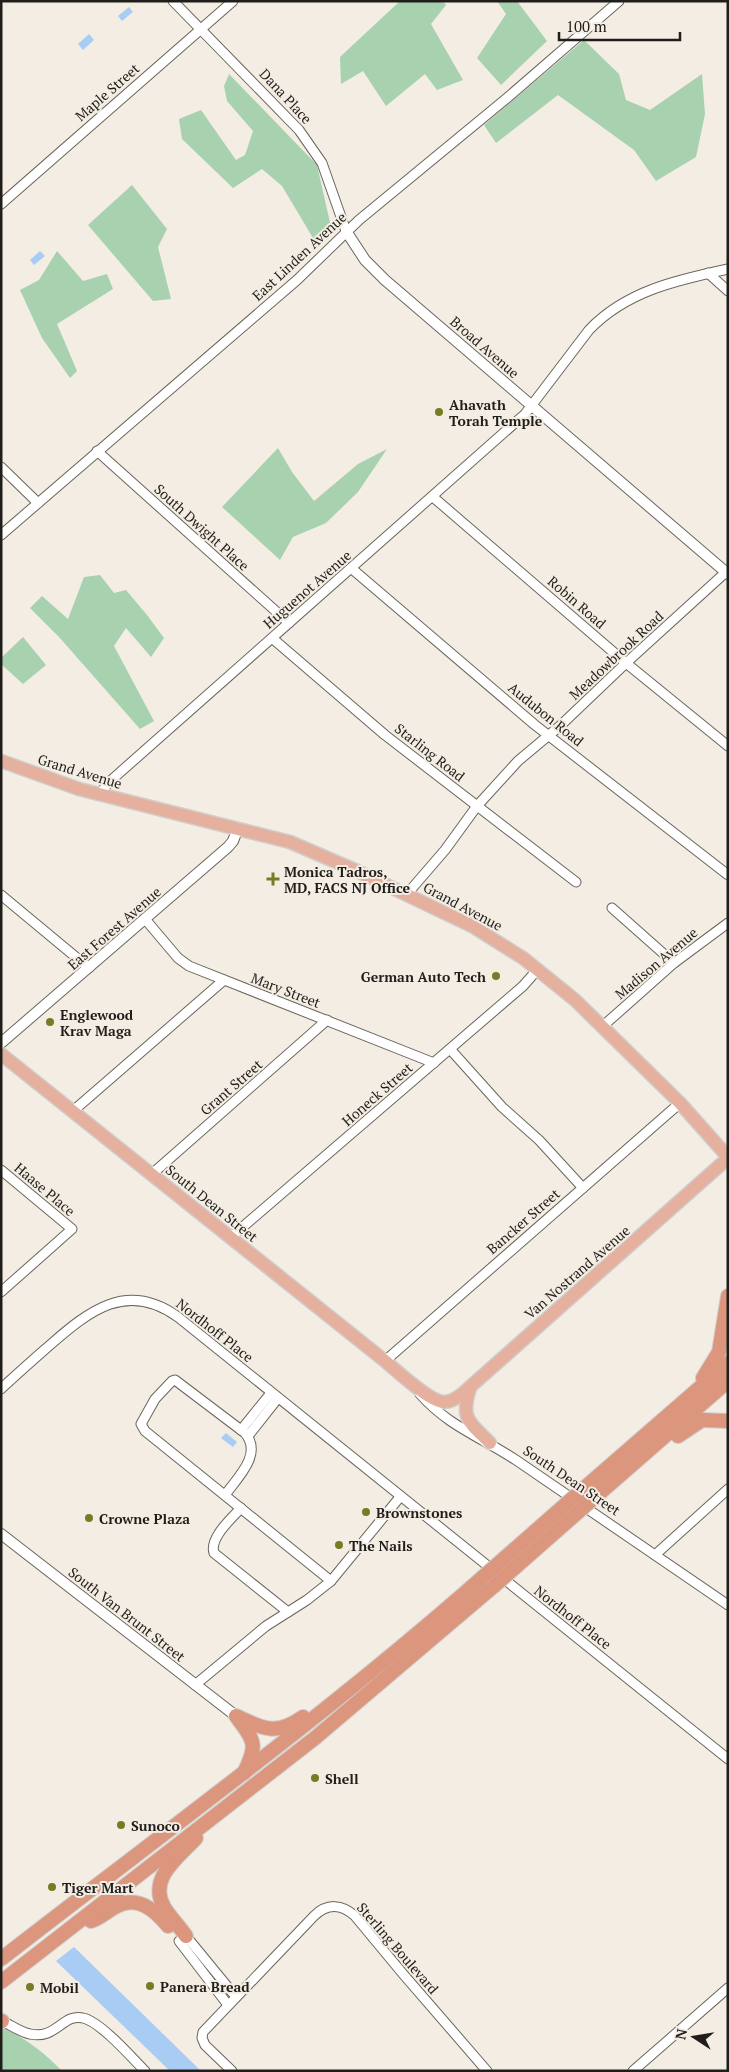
<svg xmlns="http://www.w3.org/2000/svg" width="729" height="2072" viewBox="0 0 729 2072" font-family="'PT Serif',serif">
  <style>
    .green { fill: #a8d1b0 }
    .water { fill: #a8ccf3 }
    .lines { fill: none; stroke-linecap: round; stroke-linejoin: round }
    .minor-casing { stroke: #6b655c; stroke-width: 11 }
    .tertiary-casing { stroke: #6b655c; stroke-width: 12 }
    .primary-casing { stroke: #cececd; stroke-width: 15 }
    .trunk-casing { stroke: #cececd; stroke-width: 16 }
    .minor { stroke: #fff; stroke-width: 9 }
    .tertiary { stroke: #fff; stroke-width: 10 }
    .primary { stroke: #e5b09e; stroke-width: 12 }
    .trunk { stroke: #dc967e; stroke-width: 14 }
    .trunk-bridge-casing { stroke: #cececd; stroke-width: 16; stroke-linecap: butt }
    .trunk-bridge { stroke: #dc967e; stroke-width: 14 }
    .poi-dot { fill: #777b24; stroke: #f4ede3; stroke-width: 2 }
    .labels { text-anchor: middle; dominant-baseline: central; stroke-width: 4; stroke-linejoin: round; paint-order: stroke }
    .street-label { font-size: 14px; fill: #201e1a; stroke: #f4ede3 }
    .poi-label { font-size: 14px; font-weight: bold; fill: #201e1a; stroke: #f4ede3; text-anchor: start }
  </style>
  <rect width="100%" height="100%" fill="#f4ede3"/>
  <!-- green -->
  <g class="green">
    <path d="M400 1H443L446 5 431 24 463 80 437 90 425 74 386 106 363 71 341 84 340 57Z"/>
    <path d="M497 1H517L547 41 501 85 477 58 506 14Z"/>
    <path d="M584 40 619 74 626 100 650 110 702 74 705 114 696 157 656 181 634 150 558 95 496 143 484 125Z"/>
    <path d="M229 74 317 165 331 227 316 243 282 186 262 169 233 188 182 139 179 119 201 110 236 160 245 155 253 131 227 101 224 86Z"/>
    <path d="M132 185 167 229 158 247 171 299 153 301 88 225Z"/>
    <path d="M57 251 83 281 107 274 113 289 57 324 77 371 70 378 42 338 20 290 39 280Z"/>
    <path d="M278 448 292 472 314 501 358 464 387 449 358 492 326 523 293 537 280 560 222 507Z"/>
    <path d="M100 575 114 593 126 590 147 615 164 638 151 657 126 628 114 646 154 721 140 729 59 637 30 608 42 596 68 619 84 577Z"/>
    <path d="M23 637 46 665 23 684 1 664V658Z"/>
    <path d="M1 2027C27 2039 42 2051 62 2071H1Z"/>
  </g>
  <!-- water -->
  <g class="water">
    <path d="M129 7 133 12 122 21 118 16Z"/>
    <path d="M89 34 94 40 83 50 78 44Z"/>
    <path d="M40 251 45 256 34 265 30 260Z"/>
    <path d="M226 1433 237 1442 233 1447 221 1438Z"/>
    <path d="M74 1947 201 2071H170L56 1961Z"/>
  </g>
  <g class="lines">
    <defs>
      <g id="minor">
        <path d="M173 1 299 130 322 163 346 231"/>
        <path d="M1 204 233 1"/>
        <path d="M708 273 728 291"/>
        <path d="M97 451 289 623"/>
        <path d="M1 467 38 503"/>
        <path d="M433 497 626 663 728 746"/>
        <path d="M1 535 297 280 359 220 507 98 619 1"/>
        <path d="M351 568 535 725 728 875"/>
        <path d="M272 638 385 735 576 882"/>
        <path d="M100 794 108 783 525 414 589 330C626 291 677 280 728 269"/>
        <path d="M407 894 445 850 477 806 518 761 561 725 626 663 726 572"/>
        <path d="M1 895 89 968"/>
        <path d="M612 908 674 963"/>
        <path d="M145 919 178 958 189 966 434 1063"/>
        <path d="M603 1026 674 963 728 923"/>
        <path d="M450 1049 502 1107 539 1140 583 1188"/>
        <path d="M73 1111 224 980"/>
        <path d="M1 1170 72 1229 1 1292"/>
        <path d="M152 1174 327 1020"/>
        <path d="M231 1237 523 986 538 969"/>
        <path d="M385 1361 680 1103"/>
        <path d="M1 1389C17 1374 33 1360 50 1345 89 1311 127 1280 178 1317L728 1759"/>
        <path d="M420 1394C448 1426 481 1437 516 1460L728 1605"/>
        <path d="M241 1430 271 1393"/>
        <path d="M248 1436 278 1398"/>
        <path d="M225 1495C238 1477 263 1454 245 1433L175 1380 172 1381 155 1399 141 1424 145 1431 331 1581"/>
        <path d="M241 1508C232 1518 209 1538 214 1553L288 1612"/>
        <path d="M655 1555 728 1489"/>
        <path d="M195 1685 266 1626 307 1600 331 1581 400 1497"/>
        <path d="M186 1936 236 1997"/>
        <path d="M179 1941 228 2005"/>
        <path d="M2 2021C11 2025 20 2032 30 2034 56 2040 63 2013 83 2018 101 2022 132 2058 145 2071"/>
        <path d="M232 2071 205 2045 202 2038 203 2032 314 1916C327 1903 342 1904 355 1916L404 1975 487 2071"/>
        <path d="M633 2071 728 1988"/>
      </g>
      <g id="tertiary">
        <path d="M346 231 365 260 385 280 728 574"/>
        <path d="M1 1043 228 847 233 841 238 828"/>
        <path d="M1 1534 236 1716"/>
      </g>
      <g id="primary">
        <path d="M1 761 79 789 290 842 357 871 472 926 523 958 575 1000 680 1103 728 1157"/>
        <path d="M1 1054 385 1361C397 1371 430 1402 444 1402 451 1402 457 1398 462 1394L728 1158"/>
        <path d="M470 1388C460 1419 469 1422 490 1443"/>
      </g>
      <g id="trunk">
        <path d="M703 1378 719 1352 728 1296"/>
        <path d="M678 1436 702 1420 728 1421"/>
        <path d="M582 1490 728 1363"/>
        <path d="M594 1498 728 1381"/>
        <path d="M236 1716C263 1729 277 1736 303 1717"/>
        <path d="M238 1719C256 1742 257 1746 244 1773"/>
        <path d="M91 1921C100 1918 106 1912 115 1907 137 1894 155 1910 168 1926"/>
        <path d="M186 1936C179 1926 170 1917 164 1907 147 1878 180 1856 196 1838"/>
        <path d="M1 1959C163 1833 329 1713 483 1577"/>
        <path d="M1 1982 315 1738 494 1586"/>
        <path d="M1 2021H2"/>
      </g>
    </defs>
    <!-- minor casing -->
    <use href="#minor" class="minor-casing"/>
    <!-- tertiary casing -->
    <use href="#tertiary" class="tertiary-casing"/>
    <!-- primary casing -->
    <use href="#primary" class="primary-casing"/>
    <!-- trunk casing -->
    <use href="#trunk" class="trunk-casing"/>
    <!-- minor -->
    <use href="#minor" class="minor"/>
    <!-- tertiary -->
    <use href="#tertiary" class="tertiary"/>
    <!-- primary -->
    <use href="#primary" class="primary"/>
    <!-- trunk -->
    <use href="#trunk" class="trunk"/>
    <defs>
      <g id="trunk-bridge">
        <path d="M483 1577 582 1490"/>
        <path d="M494 1586 594 1498"/>
      </g>
    </defs>
    <!-- trunk-bridge casing -->
    <use href="#trunk-bridge" class="trunk-bridge-casing"/>
    <!-- trunk-bridge -->
    <use href="#trunk-bridge" class="trunk-bridge"/>
  </g>
  <!-- markers -->
  <g class="poi-dot">
    <circle cx="439" cy="412" r="5"/>
    <path d="M270.5 871.5h5v5h5v5h-5v5h-5v-5h-5v-5h5z"/>
    <circle cx="496" cy="976" r="5"/>
    <circle cx="50" cy="1022" r="5"/>
    <circle cx="366" cy="1512" r="5"/>
    <circle cx="89" cy="1518" r="5"/>
    <circle cx="339" cy="1545" r="5"/>
    <circle cx="315" cy="1778" r="5"/>
    <circle cx="121" cy="1825" r="5"/>
    <circle cx="52" cy="1887" r="5"/>
    <circle cx="150" cy="1986" r="5"/>
    <circle cx="30" cy="1987" r="5"/>
  </g>
  <g class="labels">
    <!-- street labels -->
    <g class="street-label">
      <text transform="translate(107 92) rotate(-41)">Maple Street</text>
      <text transform="translate(286 96) rotate(47)">Dana Place</text>
      <text transform="translate(299 256) rotate(-43)">East Linden Avenue</text>
      <text transform="translate(485 347) rotate(41)">Broad Avenue</text>
      <text transform="translate(202 527) rotate(42)">South Dwight Place</text>
      <text transform="translate(307 589) rotate(-41)">Huguenot Avenue</text>
      <text transform="translate(577 602) rotate(41)">Robin Road</text>
      <text transform="translate(616 655) rotate(-43)">Meadowbrook Road</text>
      <text transform="translate(546 714) rotate(39)">Audubon Road</text>
      <text transform="translate(430 752) rotate(38)">Starling Road</text>
      <text transform="translate(80 771) rotate(17)">Grand Avenue</text>
      <text transform="translate(463 906) rotate(28)">Grand Avenue</text>
      <text transform="translate(114 928) rotate(-41)">East Forest Avenue</text>
      <text transform="translate(656 963) rotate(-40)">Madison Avenue</text>
      <text transform="translate(286 990) rotate(21)">Mary Street</text>
      <text transform="translate(231 1087) rotate(-41)">Grant Street</text>
      <text transform="translate(377 1094) rotate(-41)">Honeck Street</text>
      <text transform="translate(45 1189) rotate(40)">Haase Place</text>
      <text transform="translate(212 1203) rotate(39)">South Dean Street</text>
      <text transform="translate(523 1221) rotate(-41)">Bancker Street</text>
      <text transform="translate(577 1272) rotate(-41)">Van Nostrand Avenue</text>
      <text transform="translate(215 1330) rotate(38)">Nordhoff Place</text>
      <text transform="translate(572 1480) rotate(34)">South Dean Street</text>
      <text transform="translate(127 1614) rotate(38)">South Van Brunt Street</text>
      <text transform="translate(573 1617) rotate(38)">Nordhoff Place</text>
      <text transform="translate(398 1948) rotate(49)">Sterling Boulevard</text>
    </g>
    <!-- poi labels -->
    <g class="poi-label">
      <text x="449" y="404">Ahavath<tspan x="449" dy="16">Torah Temple</tspan></text>
      <text x="284" y="871">Monica Tadros,<tspan x="284" dy="16">MD, FACS NJ Office</tspan></text>
      <text x="486" y="976" text-anchor="end">German Auto Tech</text>
      <text x="60" y="1014">Englewood<tspan x="60" dy="16">Krav Maga</tspan></text>
      <text x="376" y="1512">Brownstones</text>
      <text x="99" y="1518">Crowne Plaza</text>
      <text x="349" y="1545">The Nails</text>
      <text x="325" y="1778">Shell</text>
      <text x="131" y="1825">Sunoco</text>
      <text x="62" y="1887">Tiger Mart</text>
      <text x="160" y="1986">Panera Bread</text>
      <text x="40" y="1987">Mobil</text>
    </g>
  </g>
  <!-- border -->
  <rect width="729" height="2072" fill="none" stroke="#201e1a" stroke-width="5"/>
  <!-- north arrow -->
  <g transform="translate(694 2037) rotate(282)" stroke="#f4ede3" stroke-width="4" paint-order="stroke">
  <path d="M0-4L9 19L0 12L-9 19Z" fill="#201e1a"/>
  <text y="-8" font-size="14" font-weight="bold" text-anchor="middle" fill="#201e1a">N</text>
  </g>
  <!-- scale -->
  <path d="M559 32v8h121v-8" fill="none" stroke="#201e1a" stroke-width="2.5"/>
  <text x="566" y="32" font-size="15" fill="#201e1a" stroke="#f4ede3" stroke-width="4" paint-order="stroke">100 m</text>
</svg>
